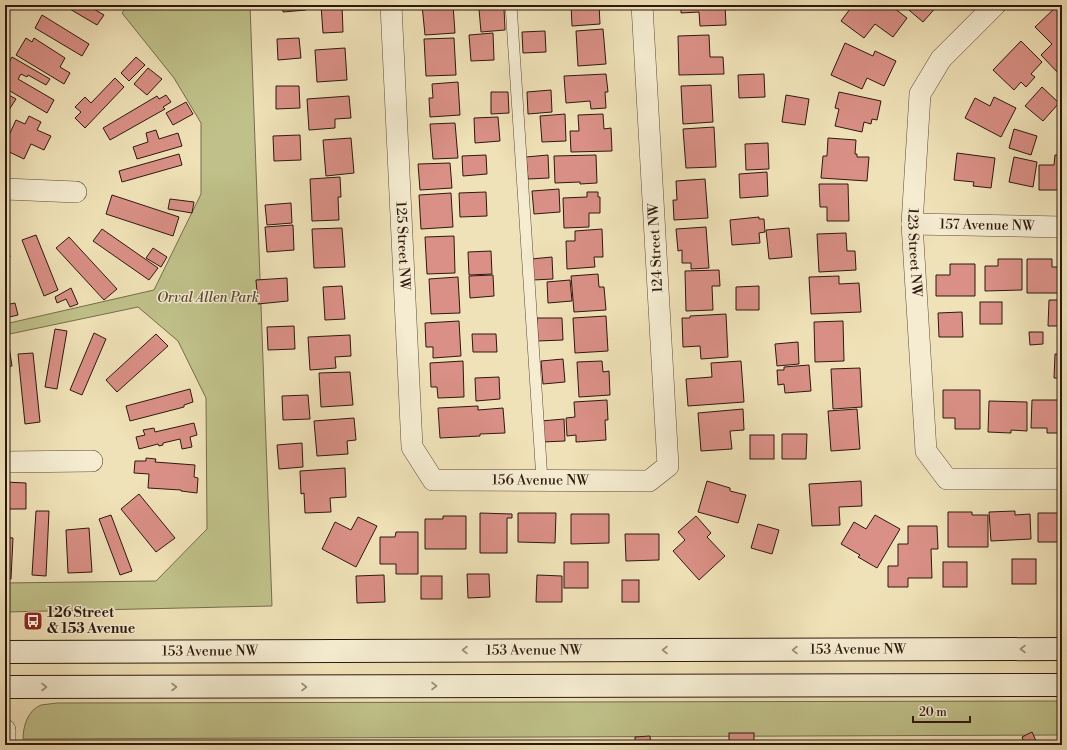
<svg xmlns="http://www.w3.org/2000/svg" width="1067" height="750" viewBox="0 0 1067 750" font-family="'Libre Bodoni',serif">
  <style>
    .green { fill: #c0c18a; stroke: #766d4c }
    .building { fill: #da9086; stroke: #2d190f }
    .lines { fill: none; stroke-linecap: round; stroke-linejoin: round }
    .lane-casing { stroke: #5e4b39; stroke-width: 12 }
    .street-casing { stroke: #5e4b39; stroke-width: 22 }
    .secondary-casing { stroke: #2d190f; stroke-width: 24 }
    .lane { stroke: #f5ecd1; stroke-width: 11 }
    .street { stroke: #f5ecd1; stroke-width: 21 }
    .secondary { stroke: #f5ecd1; stroke-width: 22 }
    .oneway { stroke: #9b8d7a }
    .labels { text-anchor: middle; dominant-baseline: central; stroke-width: 3; stroke-linejoin: round; paint-order: stroke }
    .street-label { font-size: 14px; fill: #2d190f; stroke: #f5ecd1 }
    .park-label { font-size: 14px; font-style: italic; fill: #594b34; stroke: #f5ecd1 }
    .poi-label { font-size: 14px; font-weight: bold; fill: #2d190f; stroke: #f5ecd1; text-anchor: start }
  </style>
  <rect width="100%" height="100%" fill="#f0e2b8"/>
  <filter id="stains"><feTurbulence type="fractalNoise" baseFrequency=".005" numOctaves="4"/><feColorMatrix values="0 0 0 0 .2 0 0 0 0 .09 0 0 0 0 .02 0 0 0 .5 -.17"/></filter>
  <radialGradient id="worn" r=".72"><stop offset=".6" stop-color="#630" stop-opacity="0"/><stop offset="1" stop-color="#630" stop-opacity=".3"/></radialGradient>
  <!-- green -->
  <g class="green">
    <path d="M128 5H250L272 606 5 612V583L156 581 207 529 206 398 178 341 138 307 5 335V324L154 290 201 194V123L174 78 122 13Z"/>
    <path d="M1062 701V735L23 739C23 726 28 710 41 705 46 704 52 704 57 703Z"/>
  </g>
  <!-- building -->
  <g class="building">
    <path d="M63 5H87L104 15 97 25Z"/>
    <path d="M282 5H306V10L283 12Z"/>
    <path d="M321 5H342L343 32 323 33Z"/>
    <path d="M422 5H453L455 33 425 35Z"/>
    <path d="M571 5H599L600 24 572 26Z"/>
    <path d="M681 5H725L726 25 700 26 699 12 681 13Z"/>
    <path d="M853 5H890L907 18 893 37 875 24 864 38 841 21Z"/>
    <path d="M903 5H938L923 22Z"/>
    <path d="M1057 6 1062 11V77L1041 55 1052 44 1035 27Z"/>
    <path d="M504 8 505 30 481 32 479 9Z"/>
    <path d="M42 15 89 44 82 56 35 28Z"/>
    <path d="M603 29 606 64 578 66 576 31Z"/>
    <path d="M545 31 546 52 523 53 522 32Z"/>
    <path d="M493 33 494 60 471 61 469 35Z"/>
    <path d="M709 35 710 57H723L724 74 679 75 678 36Z"/>
    <path d="M26 38 32 42 34 38 65 58 60 67 70 73 64 84 16 55Z"/>
    <path d="M299 38 301 58 278 60 277 39Z"/>
    <path d="M454 38 456 75 426 76 424 39Z"/>
    <path d="M1021 41 1042 62 1031 74 1035 77 1026 87 1021 82 1014 90 993 70Z"/>
    <path d="M845 43 873 56 875 51 896 61 884 86 867 78 862 89 831 75Z"/>
    <path d="M345 48 347 80 317 82 315 50Z"/>
    <path d="M12 57 50 79 46 85 28 75 27 77 21 74 18 79 54 100 47 113 5 88V69Z"/>
    <path d="M136 57 145 65 129 81 121 73Z"/>
    <path d="M148 68 162 79 147 95 134 84Z"/>
    <path d="M606 74 608 92H605L606 108 591 109 590 101 566 103 564 76Z"/>
    <path d="M764 74 765 97 739 98 738 75Z"/>
    <path d="M115 78 124 87 85 128 75 118 81 112 75 107 85 97 91 103Z"/>
    <path d="M458 82 460 115 430 117 429 98H433L432 84Z"/>
    <path d="M711 85 713 122 683 124 681 86Z"/>
    <path d="M276 86H299L300 108 276 109Z"/>
    <path d="M1042 87 1059 103 1043 121 1025 106Z"/>
    <path d="M551 90 552 112 528 114 527 92Z"/>
    <path d="M491 92H508L509 113 491 114Z"/>
    <path d="M839 92 881 101 877 120 872 119 871 124 864 122 862 132 835 126 839 109 835 108Z"/>
    <path d="M5 93 16 99 5 116Z"/>
    <path d="M166 95 171 102 163 107 165 109 110 140 103 128 157 96 159 99Z"/>
    <path d="M786 95 809 99 805 125 782 122Z"/>
    <path d="M349 96 351 118 335 119V128L309 130 307 99Z"/>
    <path d="M994 97 1016 108 1001 137 965 118 975 98 990 106Z"/>
    <path d="M186 102 193 114 173 125 166 113Z"/>
    <path d="M565 114 566 141 542 142 540 116Z"/>
    <path d="M603 114 604 129 611 128 612 151 571 152 570 131H579L578 115Z"/>
    <path d="M29 116 41 122 37 130 51 136 44 150 31 144 24 159 5 150V144L16 120 25 124Z"/>
    <path d="M498 117 500 141 475 143 474 118Z"/>
    <path d="M455 123 458 158 433 159 430 124Z"/>
    <path d="M714 127 716 167 686 168 683 129Z"/>
    <path d="M1014 129 1037 136 1031 155 1009 148Z"/>
    <path d="M156 130 159 139 178 133 182 146 137 159 133 147 148 142 146 133Z"/>
    <path d="M300 135 301 160 274 161 273 136Z"/>
    <path d="M351 138 354 173 326 176 323 140Z"/>
    <path d="M828 138 856 140 855 154H857V157H869L867 181 821 178 823 156H827Z"/>
    <path d="M768 143 769 169 746 170 745 144Z"/>
    <path d="M957 153 995 158 991 188 973 186 974 182 954 180Z"/>
    <path d="M179 154 182 165 122 182 119 171Z"/>
    <path d="M486 155 487 174 463 176 462 156Z"/>
    <path d="M548 155 549 178 528 179 526 157Z"/>
    <path d="M596 155 597 183 580 184V182L555 183 554 156Z"/>
    <path d="M1055 155H1062V190H1039V165H1054Z"/>
    <path d="M1014 157 1037 162 1033 187 1009 182Z"/>
    <path d="M450 163 452 188 420 190 418 164Z"/>
    <path d="M767 172 768 196 740 198 739 174Z"/>
    <path d="M340 177 341 197H338L339 220 312 221 310 179Z"/>
    <path d="M705 179 708 218 674 220 673 200H677L676 181Z"/>
    <path d="M819 184H848L849 221H827V207H820Z"/>
    <path d="M559 189 560 212 534 214 532 191Z"/>
    <path d="M486 192 487 216 460 217 459 193Z"/>
    <path d="M587 192H598V197H600V213H589V227L564 228 563 198 587 197Z"/>
    <path d="M451 193 453 227 421 229 419 195Z"/>
    <path d="M112 195 179 217 173 236 106 214Z"/>
    <path d="M170 199 194 202 192 213 168 209Z"/>
    <path d="M291 203 292 223 267 225 265 205Z"/>
    <path d="M759 217V219H764L765 232 759 233 760 243 732 245 730 220Z"/>
    <path d="M293 225 294 250 267 252 265 227Z"/>
    <path d="M706 227 709 268 691 269V263H682V250L678 251 676 229Z"/>
    <path d="M342 228 345 267 314 268 312 229Z"/>
    <path d="M789 228 792 257 769 259 766 230Z"/>
    <path d="M102 229 158 268 149 280 93 241Z"/>
    <path d="M602 229 603 257H594L595 267 567 269 566 241H575V231Z"/>
    <path d="M846 233 847 251H855L856 270 819 272 817 234Z"/>
    <path d="M36 235 58 290 44 296 22 240Z"/>
    <path d="M454 236 455 273 427 274 425 237Z"/>
    <path d="M5 237H6L10 257 5 258Z"/>
    <path d="M69 237 117 289 104 300 56 248Z"/>
    <path d="M153 248 167 257 161 267 146 258Z"/>
    <path d="M491 251 492 274 469 275 468 252Z"/>
    <path d="M552 257 553 279 533 280 531 259Z"/>
    <path d="M998 259H1022V290L985 291V266H998Z"/>
    <path d="M1027 259H1052V267H1062V293H1027Z"/>
    <path d="M950 264H975V296H936V275H950Z"/>
    <path d="M719 270 720 286H712L713 310 686 311 685 271Z"/>
    <path d="M7 274 9 286 5 287V275Z"/>
    <path d="M598 274 599 287H604L606 310 574 312 571 276Z"/>
    <path d="M493 275 494 296 470 298 469 276Z"/>
    <path d="M839 276V284L859 283 861 312 811 314 809 277Z"/>
    <path d="M458 277 460 313 431 314 429 279Z"/>
    <path d="M287 278 288 301 258 304 256 280Z"/>
    <path d="M570 280 572 301 548 303 547 282Z"/>
    <path d="M342 286 345 319 325 320 323 287Z"/>
    <path d="M759 286V310H736V287Z"/>
    <path d="M71 288 78 304 70 307 66 299 57 303 55 297Z"/>
    <path d="M1049 300H1062V326H1048Z"/>
    <rect x="980" y="302" width="22" height="22"/>
    <path d="M15 303 18 315 5 318V305Z"/>
    <path d="M962 312 963 337H939L938 313Z"/>
    <path d="M726 314 728 357 701 359 700 346 683 347 682 318H690V316Z"/>
    <path d="M606 316 608 351 575 353 573 318Z"/>
    <path d="M537 318H562L563 340 538 341Z"/>
    <path d="M459 321 461 356 433 358V347H426L425 323Z"/>
    <path d="M843 321 844 361 815 362 814 322Z"/>
    <path d="M294 326 295 349 268 350 267 327Z"/>
    <path d="M55 329 67 331 57 389 45 387Z"/>
    <path d="M1029 332H1043V344L1030 345Z"/>
    <path d="M94 333 106 339 82 395 70 390Z"/>
    <path d="M156 334 168 346 117 392 106 380Z"/>
    <path d="M472 334H496L497 352H473Z"/>
    <path d="M350 335 351 356 335 357 336 368 310 370 308 337Z"/>
    <path d="M5 340H8L12 366 5 367Z"/>
    <path d="M798 342 799 364 777 366 775 344Z"/>
    <path d="M33 353 40 422 25 424 18 354Z"/>
    <path d="M1055 354H1062V378H1054Z"/>
    <path d="M563 359 565 382 543 384 541 361Z"/>
    <path d="M463 361 464 397 438 398 437 387H431L430 363Z"/>
    <path d="M602 361 603 372 609 371 610 395 579 397 577 362Z"/>
    <path d="M741 361 744 402 688 406 686 379 712 377 711 363Z"/>
    <path d="M809 365 811 391 785 393 784 384 778 385 777 370H784V367Z"/>
    <path d="M860 368 862 407 833 409 831 369Z"/>
    <path d="M350 372 353 405 321 407 319 373Z"/>
    <path d="M499 377 500 399 476 401 475 378Z"/>
    <path d="M190 389 193 402 184 405V407L130 421 126 406Z"/>
    <path d="M943 390H980V429H955V418H943Z"/>
    <path d="M308 395 310 419 283 420 282 396Z"/>
    <path d="M607 400 608 420H605L606 440 576 442V435L567 436 566 418 575 417 574 402Z"/>
    <path d="M1032 400H1062V433H1047V428H1031Z"/>
    <path d="M989 401 1027 402V431L1011 430V433L988 432Z"/>
    <path d="M478 406V410L503 408 505 433 480 434V436L440 438 438 408Z"/>
    <path d="M743 409 744 430 730 431 732 449 701 451 698 413Z"/>
    <path d="M857 409 860 449 831 451 828 411Z"/>
    <path d="M354 418 356 440 347 441 348 454 317 456 314 421Z"/>
    <path d="M564 419 565 441 542 442 541 421Z"/>
    <path d="M194 423 197 435 190 437 192 447 182 449 180 439 163 443V445L159 446 158 444 139 449 136 437 145 435 143 430 154 428 155 432Z"/>
    <path d="M782 434H807L806 459H782Z"/>
    <rect x="750" y="435" width="24" height="24"/>
    <path d="M302 443 303 467 279 469 277 445Z"/>
    <path d="M146 458 156 459 155 462 195 465 194 477 198 478 197 493 181 491V490L148 488 149 474 134 473 135 461H146Z"/>
    <path d="M345 468 346 497 330 498 331 512 305 513 304 493 301 494 300 471Z"/>
    <path d="M707 481 730 488V491L746 495 738 523 698 512Z"/>
    <path d="M861 481 862 506 839 507 840 525 812 526 809 484Z"/>
    <path d="M5 482 26 483V509H5Z"/>
    <path d="M139 494 175 538 156 552 121 509Z"/>
    <path d="M36 511H49L46 576 32 575Z"/>
    <path d="M1015 511V515L1030 514 1031 539 991 541 989 512Z"/>
    <path d="M1059 511H1062V542H1038V513H1059Z"/>
    <path d="M948 512H972V515H988V547H948Z"/>
    <path d="M480 513 512 514V518H507V553H480Z"/>
    <path d="M518 513H556L555 543 518 542Z"/>
    <path d="M571 514H609V543L571 544Z"/>
    <path d="M111 515 132 571 120 575 99 519Z"/>
    <path d="M875 515 900 529 877 568 858 557 860 555 841 544 854 522 866 529Z"/>
    <path d="M443 516H466V549H425V519H443Z"/>
    <path d="M696 516 711 533 707 537 725 556 699 580 673 551 685 540 678 532Z"/>
    <path d="M358 517 377 526 356 567 322 549 335 522 351 530Z"/>
    <path d="M758 524 779 530 772 554 751 548Z"/>
    <path d="M908 526H937L938 549H931L932 578H908V587H888V566H898V544H908Z"/>
    <path d="M89 528 92 572 68 573 66 530Z"/>
    <path d="M396 532H418V574H396V564H380V537H395Z"/>
    <path d="M625 534H659V560L626 561Z"/>
    <path d="M5 537 13 538 11 579H5Z"/>
    <rect x="1012" y="559" width="24" height="25"/>
    <rect x="1059" y="560" width="3" height="24"/>
    <rect x="564" y="562" width="24" height="26"/>
    <rect x="943" y="562" width="24" height="25"/>
    <path d="M467 574H489L490 597 468 598Z"/>
    <path d="M384 575 385 602 357 603 356 576Z"/>
    <path d="M537 575 562 576V602H536Z"/>
    <rect x="421" y="576" width="21" height="23"/>
    <rect x="622" y="580" width="17" height="22"/>
    <path d="M1032 732 1037 743 1033 745H1025L1022 737Z"/>
    <rect x="729" y="733" width="25" height="12"/>
    <path d="M650 736 651 745H635V737Z"/>
    <path d="M570 742V745H545V743Z"/>
  </g>
  <g class="lines">
    <defs>
      <path id="lane" d="M511 5 542 480"/>
      <g id="street">
        <path id="s1" d="M391 5 412 447 433 480 649 481 668 466 642 5"/>
        <path id="s2" d="M995 5 941 59 920 94 912 224 926 451 947 479H1062"/>
        <path d="M5 189 76 192"/>
        <path id="s3" d="M912 224 1062 227"/>
        <path d="M5 462 92 461"/>
        <path d="M5 730V745"/>
      </g>
      <g id="secondary">
        <path id="s4" d="M5 652 1062 649"/>
        <path d="M5 687 1062 685"/>
      </g>
    </defs>
    <!-- lane casing -->
    <use href="#lane" class="lane-casing"/>
    <!-- street casing -->
    <use href="#street" class="street-casing"/>
    <!-- secondary casing -->
    <use href="#secondary" class="secondary-casing"/>
    <!-- lane -->
    <use href="#lane" class="lane"/>
    <!-- street -->
    <use href="#street" class="street"/>
    <!-- secondary -->
    <use href="#secondary" class="secondary"/>
  </g>
  <!-- one-way arrows -->
  <defs><path id="oneway-chevron" d="M-2-3.5L2.5 0L-2 3.5" fill="none" stroke-width="1.6" stroke-linecap="round" stroke-linejoin="round"/></defs>
  <g class="oneway">
    <use href="#oneway-chevron" transform="translate(1023 649) rotate(180)"/>
    <use href="#oneway-chevron" transform="translate(465 650) rotate(180)"/>
    <use href="#oneway-chevron" transform="translate(665 650) rotate(180)"/>
    <use href="#oneway-chevron" transform="translate(795 650) rotate(180)"/>
    <use href="#oneway-chevron" transform="translate(434 686)"/>
    <use href="#oneway-chevron" transform="translate(44 687)"/>
    <use href="#oneway-chevron" transform="translate(174 687)"/>
    <use href="#oneway-chevron" transform="translate(304 687)"/>
  </g>
  <!-- icons -->
  <defs>
    <symbol id="bus-square" viewBox="-11 -11 22 22"><rect x="-9" y="-9" width="18" height="18" rx="4" fill="#8f2418" stroke="#f5ecd1"/><path d="M-5-6H5V4H4V6H2V4H-2V6H-4V4H-5ZM-3.5-4V0h7V-4ZM-3.5 1.2v1.5H-2V1.2ZM2 1.2v1.5H3.5V1.2Z" fill="#fff"/></symbol>
  </defs>
  <g fill-rule="evenodd">
    <use href="#bus-square" x="22" y="610" width="22" height="22"/>
  </g>
  <g class="labels">
    <!-- street labels -->
    <g class="street-label">
      <text stroke="none"><textPath href="#s3" startOffset="75">157 Avenue NW</textPath></text>
      <text stroke="none"><textPath href="#s1" startOffset="241">125 Street NW</textPath></text>
      <text transform="translate(656 248) rotate(-93)">124 Street NW</text>
      <text stroke="none"><textPath href="#s2" startOffset="276">123 Street NW</textPath></text>
      <text stroke="none"><textPath href="#s1" startOffset="589">156 Avenue NW</textPath></text>
      <text stroke="none"><textPath href="#s4" startOffset="853">153 Avenue NW</textPath></text>
      <text stroke="none"><textPath href="#s4" startOffset="529">153 Avenue NW</textPath></text>
      <text stroke="none"><textPath href="#s4" startOffset="205">153 Avenue NW</textPath></text>
    </g>
    <!-- park labels -->
    <g class="park-label">
      <text x="208" y="298">Orval Allen Park</text>
    </g>
    <!-- poi labels -->
    <g class="poi-label">
      <text x="47" y="613">126 Street<tspan x="47" dy="16">&amp; 153 Avenue</tspan></text>
    </g>
  </g>
  <!-- margin -->
  <rect width="1067" height="750" fill="none" stroke="#f0e2b8" stroke-width="20"/>
  <rect x="6" y="6" width="1055" height="738" fill="none" stroke="#2d190f" stroke-width="2"/>
  <rect x="10" y="10" width="1047" height="730" fill="none" stroke="#2d190f"/>
  <!-- scale -->
  <path d="M913 716v6h57v-6" fill="none" stroke="#2d190f" stroke-width="2"/>
  <text x="919" y="716" font-size="12" fill="#2d190f" stroke="#f5ecd1" stroke-width="3" paint-order="stroke">20 m</text>
  <rect width="100%" height="100%" filter="url(#stains)"/>
  <rect width="100%" height="100%" fill="url(#worn)"/>
</svg>
